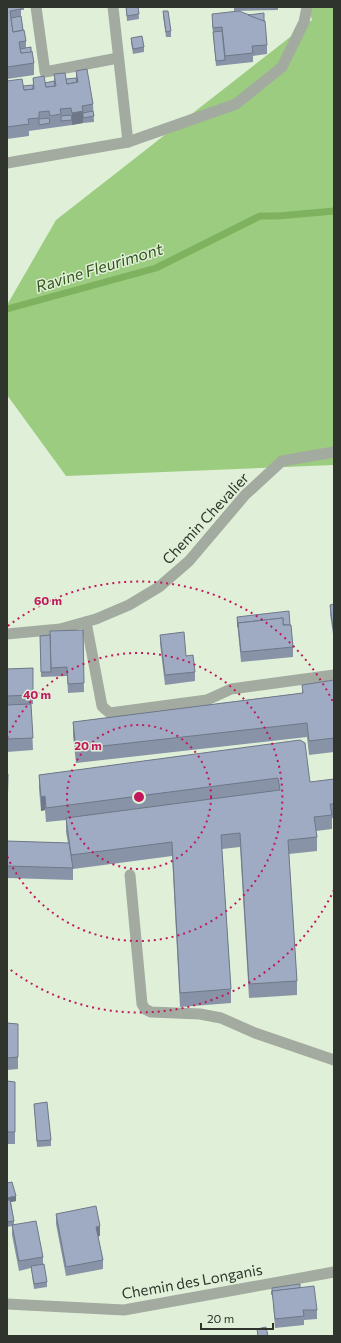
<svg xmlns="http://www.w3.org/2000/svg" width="341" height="1343" viewBox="0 0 341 1343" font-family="Commissioner,sans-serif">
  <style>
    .green { fill: #9ccc80 }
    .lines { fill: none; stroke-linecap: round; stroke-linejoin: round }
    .stream { stroke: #7fb25e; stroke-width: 7 }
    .service { stroke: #a3aaa0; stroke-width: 11 }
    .minor { stroke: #a3aaa0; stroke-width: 11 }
    .tertiary { stroke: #a3aaa0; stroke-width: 11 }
    .wall { fill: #8893a7 }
    .shaded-wall { fill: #6f7888 }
    .building { fill: #9eabc2; stroke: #6f7888 }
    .ring { fill: none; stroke: #c2185b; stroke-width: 2; stroke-dasharray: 2 4 }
    .labels { text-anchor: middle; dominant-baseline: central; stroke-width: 3; stroke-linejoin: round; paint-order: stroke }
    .street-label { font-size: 15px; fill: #2f352c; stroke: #e0f0d8 }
    .water-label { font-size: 16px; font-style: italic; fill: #33541b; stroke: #e0f0d8 }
    .centre { fill: #c2185b; stroke: #e0f0d8; stroke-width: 2 }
    .ring-label { font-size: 12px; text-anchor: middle; font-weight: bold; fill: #c2185b; stroke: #e0f0d8; stroke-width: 3; stroke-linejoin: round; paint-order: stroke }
  </style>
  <rect width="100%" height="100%" fill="#e0f0d8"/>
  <!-- green -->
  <path class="green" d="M308 7H334V465L66 476 7 395V305L56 220 312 20Z"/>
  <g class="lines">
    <!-- stream -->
    <path class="stream" d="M7 309 156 268 260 216H278L334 211"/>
    <!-- service -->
    <g class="service">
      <path d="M86 622 102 706 105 709 110 713 207 700 231 689 334 675"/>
      <path d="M130 875 142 1004 145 1009 151 1012 200 1014 221 1018 255 1033 334 1060"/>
    </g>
    <!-- minor -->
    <g class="minor">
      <path d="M36 7 45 72 118 58"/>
      <path d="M113 7 128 142"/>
      <path d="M7 163 128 142 236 104 282 67 304 22 307 7"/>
      <path d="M7 1304 124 1310 334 1272"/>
    </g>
    <!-- tertiary -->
    <path class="tertiary" d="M7 634 60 629 96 619 129 605 159 587 189 561 245 495 282 461 334 452"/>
  </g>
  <!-- wall -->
  <g class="wall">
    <path d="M7 7H24V10H21V16L23 30 26 41V48L34 63V75L7 79Z"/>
    <path d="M126 7H138L139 19 127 21Z"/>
    <path d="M234 7H278V10L234 11Z"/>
    <path d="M163 11 171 31V37H166L163 16Z"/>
    <path d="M212 14 264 21 267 45V54L253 56V62L216 66 212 23Z"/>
    <path d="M131 38 144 47V52L133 54 131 43Z"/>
    <path d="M76 71 93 104 94 122 83 123 72 125 29 131V136L7 139V81L23 86 33 85V78L45 83 54 81V74L66 79 76 78Z"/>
    <path d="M334 604V641L330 614V605Z"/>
    <path d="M237 617 293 647V657L241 662 237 622Z"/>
    <path d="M83 630 84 692 68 693 67 676 41 677 40 636 50 635Z"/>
    <path d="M160 635 195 672V681L165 685 160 644Z"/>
    <path d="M33 668V704H31L33 750 7 752V669Z"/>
    <path d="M334 680V752L309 755 307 737 76 763 73 736V722L302 693V685Z"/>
    <path d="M300 740 310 782 334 779V818H332V829L316 831 317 837V851L289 854 297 981V995L249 998 240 847 222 849 231 989V1003L180 1007 172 856 73 869V880L7 878V841L68 843 66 832V820L46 822 45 810 41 811 39 789V775Z"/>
    <path d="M7 1023 18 1024V1069L7 1070Z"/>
    <path d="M7 1081 15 1082V1144H7Z"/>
    <path d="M34 1104 51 1140V1146L37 1147Z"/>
    <path d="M7 1183 16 1201 11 1202 14 1221V1225L43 1257V1264L47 1282V1287L34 1289 31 1268 19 1271 12 1235V1226L7 1227Z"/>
    <path d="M56 1214 100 1236H98L103 1260V1269L66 1276 56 1224Z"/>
    <path d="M272 1288H300L317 1310V1319L304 1320V1325L275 1328Z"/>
  </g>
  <!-- shaded-wall -->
  <g class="shaded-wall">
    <path d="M83 111V123L72 125V113Z"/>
    <path d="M45 796V810L41 811V797Z"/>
    <path d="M16 1196V1201L7 1203V1198Z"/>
    <path d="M100 1226V1236L96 1237V1227Z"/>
  </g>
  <!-- building -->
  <g class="building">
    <path d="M7 7H21V9L10 11 13 32 24 30 26 41 19 42 21 53 32 51 34 63 7 67Z"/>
    <path d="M126 7H138L139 14 127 16Z"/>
    <path d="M163 11H168L171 31 166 32Z"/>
    <path d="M239 11 265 21 267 45 252 46 253 53 225 56 222 27 213 28 212 14Z"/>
    <path d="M264 13V21L248 15Z"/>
    <path d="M21 16 23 30 13 32 11 18Z"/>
    <path d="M222 31 225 60 216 61 213 32Z"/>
    <path d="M142 36 144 47 133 49 131 38Z"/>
    <path d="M31 47V52L21 53 20 49Z"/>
    <path d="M87 69 93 104 82 106 83 111 72 113 71 108 60 109 61 114 50 116 49 111 39 112V118L28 119 29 124 7 127V81L22 79 24 90 34 89 33 78 44 76 46 87 56 86 54 74 65 73 67 84 78 82 76 71Z"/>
    <path d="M76 78 77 82 67 84 66 79Z"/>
    <path d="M54 81 55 86 46 87 45 83Z"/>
    <path d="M33 85V89L24 90 23 86Z"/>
    <path d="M93 111 94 116 83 118V113Z"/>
    <path d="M71 115 72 120 61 121V116Z"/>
    <path d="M49 118 50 123 39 125V119Z"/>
    <path d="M334 604V628H333L330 605Z"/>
    <path d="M289 611 290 625H283V618L238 623V627L237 617Z"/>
    <path d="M283 618V625H291L293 647 241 652 238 623Z"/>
    <path d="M83 630 84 683 68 684 67 667 51 668 50 631Z"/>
    <path d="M184 632 186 656 193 655 195 672 165 675 160 635Z"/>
    <path d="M50 635 51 672H41L40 636Z"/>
    <path d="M33 668V695L7 696V669Z"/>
    <path d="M334 680V738L309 741 307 723 76 749 73 722 303 693 302 685Z"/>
    <path d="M31 704 33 738 7 739V705Z"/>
    <path d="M300 740 305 743 310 782 334 779V804H330L332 815 314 817 317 837 288 840 297 981 249 984 240 833 221 835 231 989 180 993 172 842 71 855 66 818 280 790 278 778 46 808 45 796 41 797 39 775Z"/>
    <path d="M7 774H8L7 815Z"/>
    <path d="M7 841 69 843 73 868 7 866Z"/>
    <path d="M7 1023 18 1024V1057L7 1058Z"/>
    <path d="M7 1081 15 1082V1132H7Z"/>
    <path d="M47 1102 51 1140 37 1141 34 1104Z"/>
    <path d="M12 1182 16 1196 7 1198V1183Z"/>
    <path d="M7 1200H10L14 1221 7 1222Z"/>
    <path d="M96 1206 100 1226 96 1227 103 1260 66 1267 56 1214Z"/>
    <path d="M36 1221 43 1257 19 1261 12 1225Z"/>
    <path d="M44 1264 47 1282 34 1284 31 1266Z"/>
    <path d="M300 1284V1288L272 1291V1295V1288Z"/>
    <path d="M314 1286 317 1310H303L304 1316 275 1319 272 1291Z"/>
    <path d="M266 1327 268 1336H258L257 1329Z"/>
  </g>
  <!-- distance rings -->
  <g class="ring">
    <circle cx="139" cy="797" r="72"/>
    <path d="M7 738A144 144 0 1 1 7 856"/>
    <path d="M334 890A216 216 0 0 1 8 968M8 626A216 216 0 0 1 334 704"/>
  </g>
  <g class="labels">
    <!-- street labels -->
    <g class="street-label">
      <text transform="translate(205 518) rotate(-47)">Chemin Chevalier</text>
      <text transform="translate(192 1281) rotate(-10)">Chemin des Longanis</text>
    </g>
    <!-- water labels -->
    <g class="water-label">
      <text transform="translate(99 267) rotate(-17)">Ravine Fleurimont</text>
    </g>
  </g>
  <circle cx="139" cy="797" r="6" class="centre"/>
  <g class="ring-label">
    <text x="48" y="605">60 m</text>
    <text x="37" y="699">40 m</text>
    <text x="88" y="750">20 m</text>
  </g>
  <!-- border -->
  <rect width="341" height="1343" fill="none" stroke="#2f352c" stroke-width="16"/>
  <!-- scale -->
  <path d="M201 1323v6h72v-6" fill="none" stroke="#2f352c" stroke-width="2"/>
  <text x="207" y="1323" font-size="12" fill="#2f352c" stroke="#e0f0d8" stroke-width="3" paint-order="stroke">20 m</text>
</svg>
